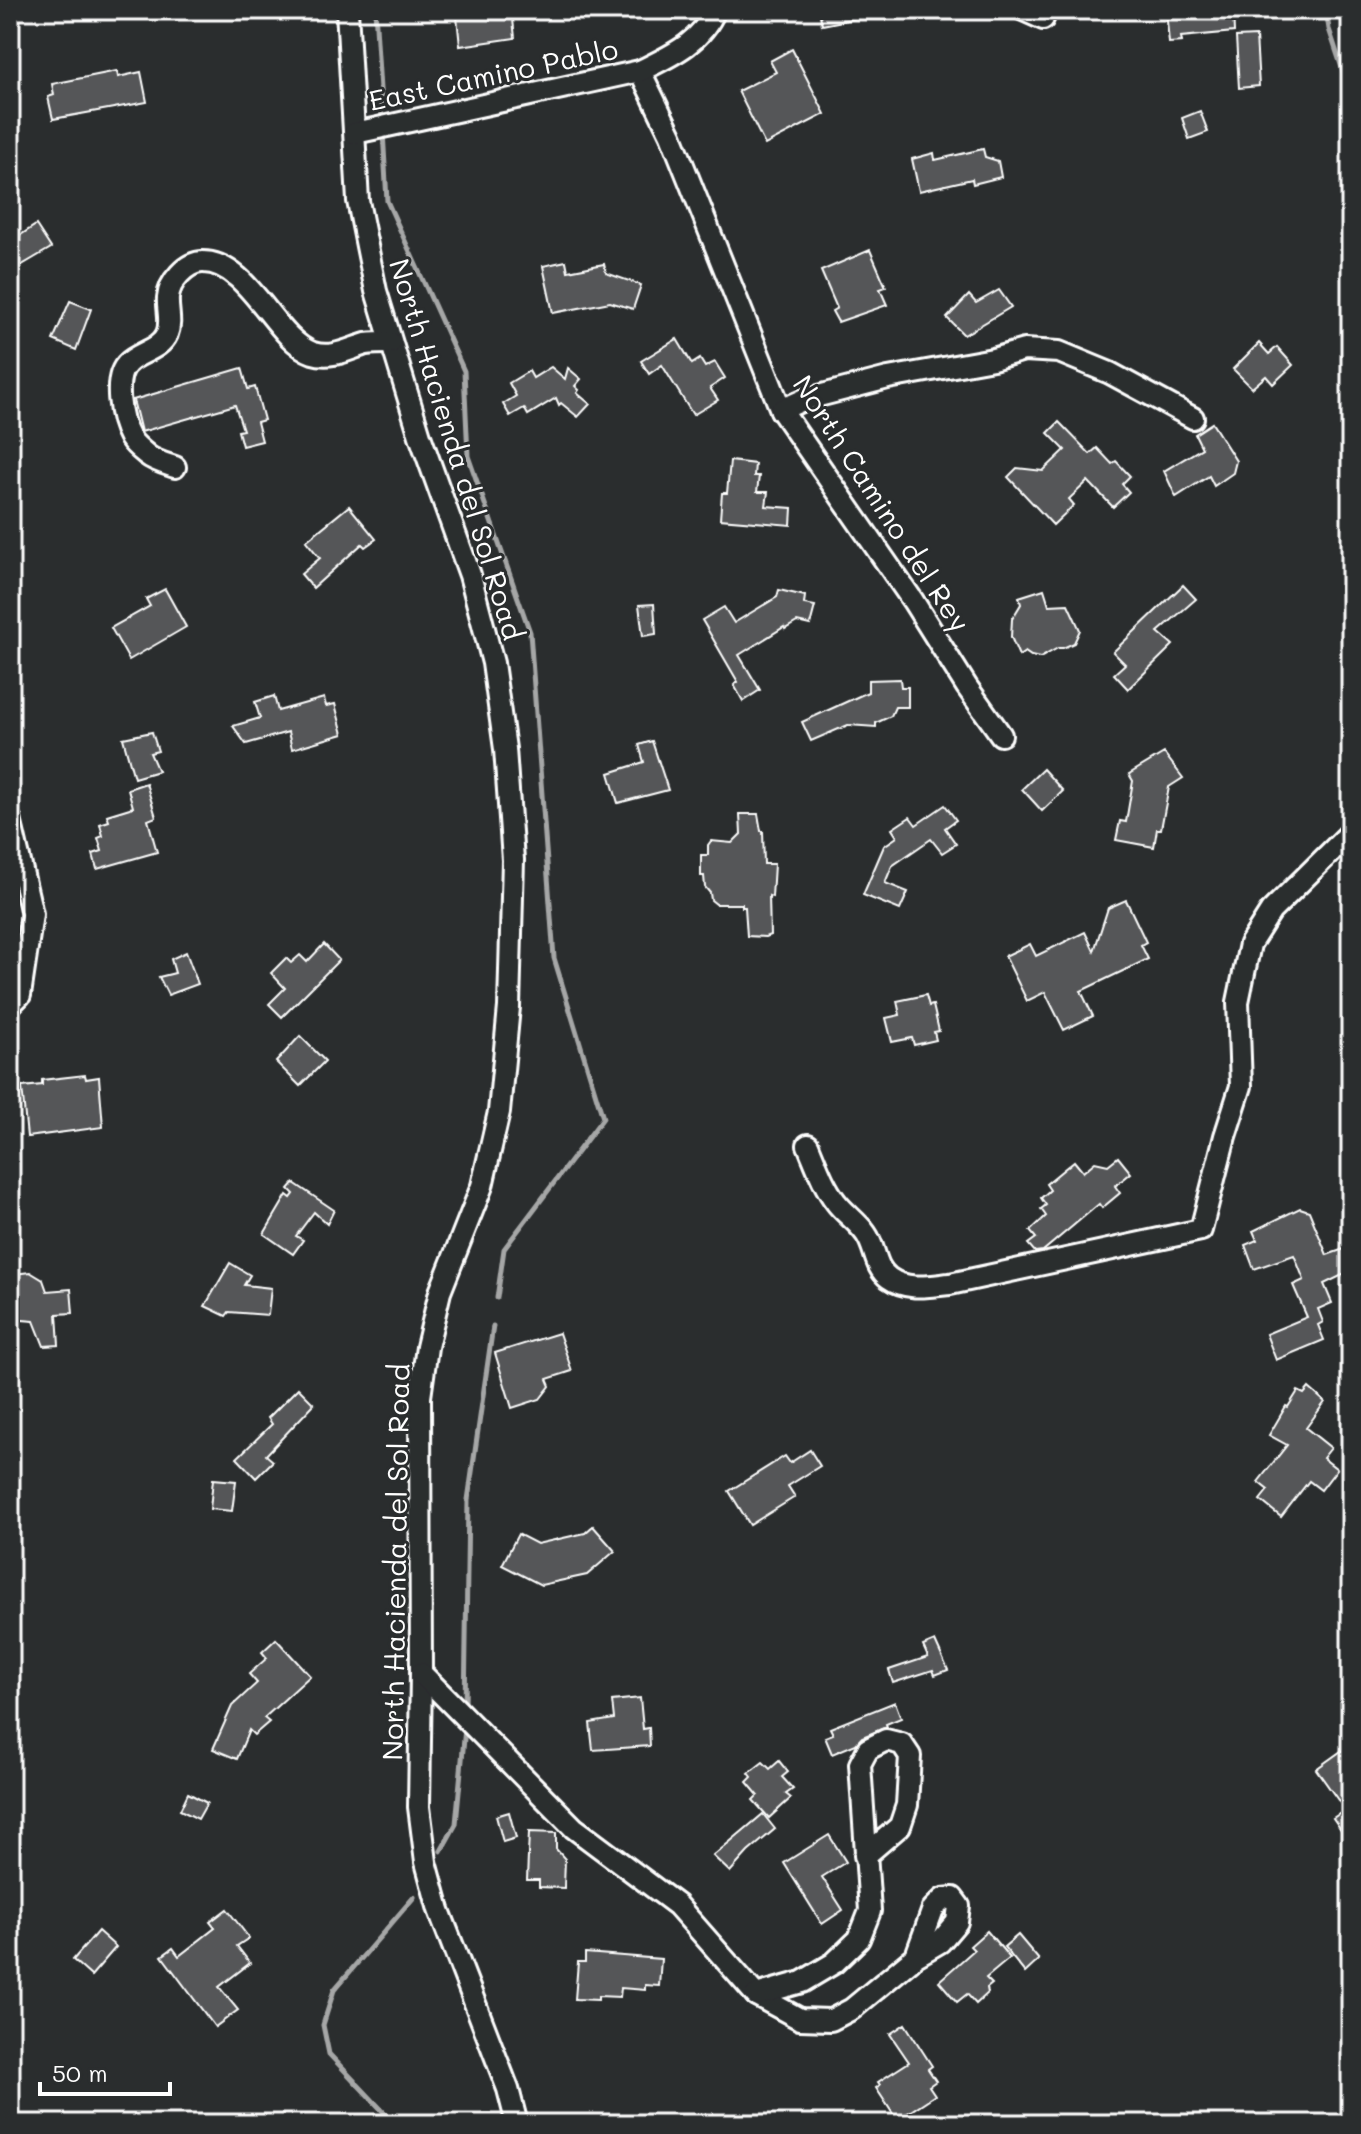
<svg xmlns="http://www.w3.org/2000/svg" width="1361" height="2134" viewBox="0 0 1361 2134" font-family="Mali,sans-serif">
  <style>
    .lines { fill: none; stroke-linecap: round; stroke-linejoin: round }
    .stream { stroke: #a6a7a7; stroke-width: 5 }
    .building { fill: #555758; stroke: #fff; stroke-width: 2 }
    .minor-casing { stroke: #fff; stroke-width: 26 }
    .minor { stroke: #2a2d2e; stroke-width: 20 }
    .labels { text-anchor: middle; dominant-baseline: central; stroke-width: 6; stroke-linejoin: round; paint-order: stroke }
    .street-label { font-size: 28px; fill: #fff; stroke: #2a2d2e }
  </style>
  <rect width="100%" height="100%" fill="#2a2d2e"/>
  <filter id="ink" filterUnits="userSpaceOnUse"><feTurbulence type="fractalNoise" baseFrequency=".0125" numOctaves="2"/><feDisplacementMap in="SourceGraphic" scale="16" xChannelSelector="R" yChannelSelector="G"/><feConvolveMatrix kernelMatrix="1 2 1 2 8 2 1 2 1" color-interpolation-filters="sRGB"/></filter>
  <g filter="url(#ink)">
    <g class="lines">
      <!-- stream -->
      <g class="stream">
        <path d="M375 10 382 121"/>
        <path d="M1326 10 1329 29 1351 95"/>
        <path d="M383 131 387 201 464 371 468 456 530 632 554 958 603 1118 504 1249 497 1298"/>
        <path d="M465 1710 468 1500 493 1326"/>
        <path d="M441 1851 456 1824 465 1728"/>
        <path d="M395 2124 329 2054 323 2025 334 1990 414 1897"/>
      </g>
    </g>
    <!-- building -->
    <g class="building">
      <path d="M477 10H512L515 38 460 46 457 17 477 15Z"/>
      <path d="M819 10H863V17L822 25Z"/>
      <path d="M1166 10H1233L1234 32 1181 37 1182 42 1169 43Z"/>
      <path d="M1256 36 1259 86 1239 88 1236 37Z"/>
      <path d="M792 49 825 114 765 145 738 91 776 72 770 61Z"/>
      <path d="M117 71 118 77 141 72 147 102 53 119 48 97 54 95 52 84Z"/>
      <path d="M1200 111 1208 132 1189 139 1182 118Z"/>
      <path d="M983 149 985 157 998 161 1001 177 973 184 972 179 919 191 912 159 934 153 935 160Z"/>
      <path d="M36 225 51 248 10 272V242Z"/>
      <path d="M870 250 886 287 880 289 887 305 838 322 832 311 837 308 821 271Z"/>
      <path d="M566 261 568 271 604 264 606 273 641 285 633 309 610 302 553 313 543 266Z"/>
      <path d="M999 290 1011 307 964 335 947 318 969 295 976 303Z"/>
      <path d="M70 301 91 309 76 350 53 340Z"/>
      <path d="M677 339 692 364 700 359 705 367 715 362 725 378 710 388 718 400 693 415 662 365 649 374 641 361Z"/>
      <path d="M1259 343 1269 354 1277 347 1293 365 1273 384 1266 376 1252 388 1233 369Z"/>
      <path d="M551 367 565 379 568 368 581 379 575 386 579 390 577 393 590 404 578 417 561 403 559 405 556 398 528 415 524 408 510 416 503 404 516 396 509 383 529 371 533 378Z"/>
      <path d="M242 368 248 389 255 387 264 420 257 422 262 441 242 446 238 431 243 430 235 405 141 432 133 400Z"/>
      <path d="M1059 422 1090 454 1097 448 1112 464 1116 461 1130 476 1122 484 1129 492 1113 507 1088 481 1069 499 1074 505 1053 525 1008 477 1017 468 1043 471 1065 450 1048 433Z"/>
      <path d="M1212 423 1236 461 1233 473 1214 486 1209 476 1176 497 1164 471 1202 448 1195 434Z"/>
      <path d="M730 461 755 464 754 476H759L757 492H768L766 506 792 508 791 525 720 519 722 493H727Z"/>
      <path d="M349 506 376 539 365 547 362 544 313 588 301 574 320 558 306 541Z"/>
      <path d="M1183 585 1196 599 1158 632 1173 645 1128 689 1114 674 1125 664 1113 652Z"/>
      <path d="M165 589 186 627 129 660 111 628 150 606 146 599Z"/>
      <path d="M1044 589 1049 605 1068 604 1080 630 1074 643 1063 648H1058L1040 658 1031 656 1025 652 1019 656 1011 637 1012 619 1021 604 1019 597Z"/>
      <path d="M779 590 805 596 804 604 815 606 810 625 797 622 785 629 784 627 739 655 760 690 743 701 734 685 738 682 702 620 724 607 734 623 777 597Z"/>
      <path d="M654 604 656 634 643 636 639 605Z"/>
      <path d="M900 679 901 687H908V707H895L891 716 876 723V727L848 725 811 741 802 722 868 692V680Z"/>
      <path d="M274 696 278 711 324 698 326 706 335 704 343 734 292 749 288 732 246 744 233 726 260 718 255 702Z"/>
      <path d="M152 732 158 751 150 753 158 771 134 778 123 738Z"/>
      <path d="M652 741 668 790 618 803 609 773 644 762 639 745Z"/>
      <path d="M1164 753 1183 778 1169 787 1161 829H1157L1154 847 1116 840 1120 821 1126 822 1133 781 1129 774Z"/>
      <path d="M1043 769 1063 791 1042 811 1022 789Z"/>
      <path d="M146 783 156 817 148 820 157 852 97 869 93 854 102 851 98 838 103 836 100 824 109 821 107 815 133 807 128 789Z"/>
      <path d="M945 805 956 820 945 828 956 844 942 853 931 839 892 866 885 883 908 892 900 910 863 895 884 846 897 837 892 829 910 817 916 825Z"/>
      <path d="M740 814H758L761 831H763L764 864H774L772 897 769 896 770 935 765 937 747 936 745 907H742V904H716L711 900 710 893 705 887 704 876H701V855H708V845L711 841 732 843 741 834Z"/>
      <path d="M1126 900 1146 942 1141 945 1148 959 1081 991 1093 1016 1064 1030 1045 992 1027 1001 1005 956 1030 944 1036 956 1085 932 1094 951 1108 908Z"/>
      <path d="M324 944 339 960 282 1017 269 1004 285 988 271 973 286 958 291 963 300 955 307 962Z"/>
      <path d="M186 952 198 984 168 995 159 977 175 973 171 959Z"/>
      <path d="M926 995 929 1006 933 1005 939 1031 934 1032 936 1040 914 1045 912 1038 892 1042 886 1018 900 1015 897 1001Z"/>
      <path d="M300 1036 325 1061 300 1086 276 1062Z"/>
      <path d="M85 1075 86 1079 99 1077 103 1127 27 1137 22 1087 42 1085V1080Z"/>
      <path d="M1118 1157 1131 1173 1115 1186 1120 1193 1102 1208 1099 1204 1043 1251 1035 1252 1028 1244 1036 1238 1030 1231 1046 1216 1041 1209 1046 1205 1041 1198 1050 1190 1046 1184 1074 1161 1083 1172 1095 1162 1108 1165Z"/>
      <path d="M294 1183 334 1210 327 1224 314 1212 296 1236 303 1240 293 1254 264 1234 287 1195 291 1198 294 1194 289 1189Z"/>
      <path d="M1300 1208 1309 1211 1327 1255 1344 1249 1351 1271 1324 1284 1332 1303 1318 1309 1323 1322 1318 1325 1324 1340 1276 1360 1266 1334 1307 1317 1293 1285 1304 1280 1294 1255 1254 1269 1245 1245 1257 1240 1253 1231Z"/>
      <path d="M230 1263 250 1275 244 1285 271 1288 268 1315 229 1312 226 1316 205 1306Z"/>
      <path d="M30 1272 43 1280 47 1291 71 1289 73 1313 57 1314 59 1345 44 1346 34 1321 10 1319V1281L14 1274Z"/>
      <path d="M559 1333 572 1371 547 1379 550 1386 540 1399 512 1408 495 1353Z"/>
      <path d="M298 1388 314 1404 266 1455 273 1461 256 1478 237 1458 272 1424 268 1418Z"/>
      <path d="M1309 1388 1325 1402 1306 1428 1331 1448 1323 1458 1337 1469 1321 1490 1309 1481 1281 1517 1260 1500 1268 1490 1258 1482 1287 1445 1269 1435 1286 1406 1288 1407 1298 1391 1304 1394Z"/>
      <path d="M810 1450 820 1466 788 1486 795 1497 750 1525 729 1491 785 1456 790 1463Z"/>
      <path d="M213 1479 236 1481 232 1511 210 1509Z"/>
      <path d="M593 1526 615 1551 587 1575 541 1585 502 1565 518 1534 537 1544 585 1533Z"/>
      <path d="M276 1639 310 1676 264 1718 269 1722 254 1735 249 1730 237 1759 213 1749 232 1706 257 1683 249 1674 267 1658 262 1652Z"/>
      <path d="M935 1641 948 1670 935 1675 933 1670 893 1683 889 1670 928 1657 923 1646Z"/>
      <path d="M640 1698 643 1729 649 1728 650 1746 593 1750 590 1723 614 1719 612 1701Z"/>
      <path d="M895 1702 901 1718 886 1724 887 1727 862 1737 856 1744 832 1754 825 1737 833 1734 830 1728Z"/>
      <path d="M1351 1744V1844L1333 1818 1345 1810 1316 1769Z"/>
      <path d="M779 1761 788 1772 782 1777 793 1789 786 1794 791 1798 769 1818 753 1800 758 1795 747 1782 752 1777 749 1773 763 1762 770 1769Z"/>
      <path d="M188 1793 207 1803 198 1819 180 1810Z"/>
      <path d="M509 1812 516 1838 503 1842 496 1816Z"/>
      <path d="M763 1814 775 1829 748 1852 730 1872 713 1856Z"/>
      <path d="M529 1832 556 1833V1849L565 1859 564 1888 539 1887V1880H527Z"/>
      <path d="M829 1835 846 1862 822 1877 843 1910 822 1924 784 1863Z"/>
      <path d="M227 1909 249 1938 237 1946 250 1963 219 1987 238 2010 215 2027 162 1956 173 1948 179 1956 215 1928 210 1922Z"/>
      <path d="M98 1931 116 1947 91 1976 73 1960Z"/>
      <path d="M987 1931 1010 1958 986 1978 992 1984 987 1988 988 1993 976 2004 967 1994 957 2002 939 1981 974 1950 970 1946Z"/>
      <path d="M1018 1935 1039 1960 1025 1973 1004 1947Z"/>
      <path d="M585 1953 661 1959 659 1986 645 1985V1990L621 1988 620 1997 598 1996V2000L575 1999 578 1962H585Z"/>
      <path d="M905 2024 932 2066 928 2069 936 2081 929 2086 935 2095 897 2120 876 2088 880 2085 878 2082 909 2062 890 2034Z"/>
    </g>
    <g class="lines">
      <defs>
        <g id="minor">
          <path d="M347 10 358 201 376 291 420 436 470 575 493 663 505 749 513 860 509 1007 499 1112 482 1186 440 1292 427 1347 420 1397 421 1673 419 1807 426 1862 439 1910 508 2089 517 2124"/>
          <path d="M1023 10 1043 19"/>
          <path d="M640 71 671 135 781 410 913 601 967 687 1001 735"/>
          <path d="M355 133 640 71C670 56 701 43 715 10"/>
          <path d="M781 410 803 400 888 378 993 359 1024 350 1059 352 1110 373 1193 418"/>
          <path d="M175 467C166 464 154 461 147 455 142 451 133 443 130 438 120 420 112 377 128 363 139 352 160 350 167 334 172 322 167 310 168 298 169 282 186 262 203 262 249 262 275 340 313 353 332 359 349 349 366 344 374 343 383 343 391 343"/>
          <path d="M10 819 32 914 20 995 10 1005"/>
          <path d="M808 1145C816 1164 823 1185 836 1202 844 1213 858 1222 866 1234 876 1248 874 1267 889 1278 907 1291 930 1286 950 1284L1201 1230 1225 1136 1241 1086 1238 1002 1250 944 1271 911 1351 832"/>
          <path d="M421 1673 574 1828 677 1905 756 1995 800 2019 831 2020 852 2009 916 1956 940 1942 957 1922 959 1906 953 1898 943 1899 933 1909 916 1956"/>
          <path d="M756 1995 802 1982 834 1963 859 1939 870 1911 860 1764 868 1749 886 1740 902 1744 910 1756 907 1805 900 1826 865 1856"/>
        </g>
      </defs>
      <!-- minor casing -->
      <use href="#minor" class="minor-casing"/>
      <!-- minor -->
      <use href="#minor" class="minor"/>
    </g>
  </g>
  <g class="labels">
    <!-- street labels -->
    <g class="street-label">
      <text transform="translate(493 74) rotate(-12)">East Camino Pablo</text>
      <text transform="translate(457 449) rotate(73)">North Hacienda del Sol Road</text>
      <text transform="translate(882 503) rotate(57)">North Camino del Rey</text>
      <text transform="translate(395 1562) rotate(-89)">North Hacienda del Sol Road</text>
    </g>
  </g>
  <!-- margin -->
  <rect width="1361" height="2134" fill="none" stroke="#2a2d2e" stroke-width="40"/>
  <rect x="20" y="20" width="1321" height="2094" fill="none" stroke="#fff" stroke-width="3" filter="url(#ink)"/>
  <!-- scale -->
  <path d="M40 2082v12h130v-12" fill="none" stroke="#ffffff" stroke-width="4"/>
  <text x="52" y="2082" font-size="24" fill="#ffffff" stroke="#2a2d2e" stroke-width="6" paint-order="stroke">50 m</text>
</svg>
